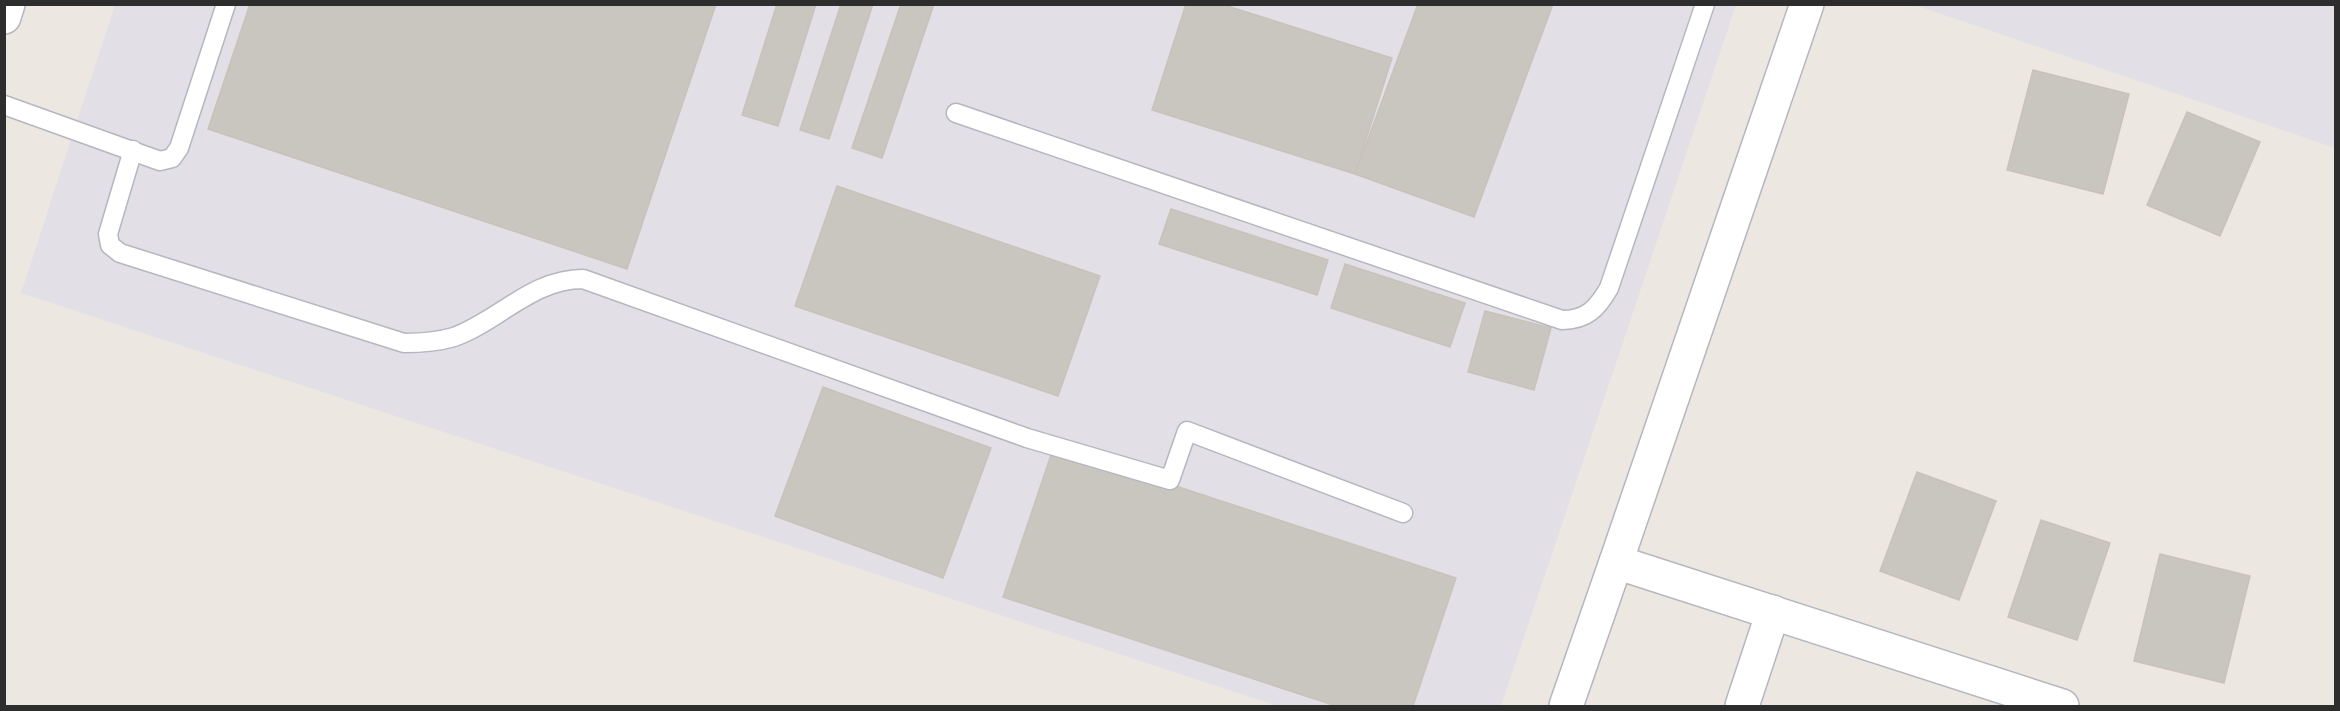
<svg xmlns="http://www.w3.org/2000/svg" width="2340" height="711" viewBox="0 0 2340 711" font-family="'Exo 2',sans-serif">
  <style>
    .industrial { fill: #e2e0e6 }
    .building { fill: #c9c5bf; stroke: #c8c2ba; stroke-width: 1.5 }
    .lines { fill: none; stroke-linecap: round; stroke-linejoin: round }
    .lane-casing { stroke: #b4b7bf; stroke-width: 21 }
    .street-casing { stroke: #b4b7bf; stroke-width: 36 }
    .secondary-casing { stroke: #b4b7bf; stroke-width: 36 }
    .lane { stroke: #fff; stroke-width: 18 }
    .street { stroke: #fff; stroke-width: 33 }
    .secondary { stroke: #fff; stroke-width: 33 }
  </style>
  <rect width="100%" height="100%" fill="#ede7e1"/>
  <!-- industrial -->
  <g class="industrial">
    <path d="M115 5H1736L1501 706H1277L21 293Z"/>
    <path d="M1915 5H2335V148Z"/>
  </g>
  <!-- building -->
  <g class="building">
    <path d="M250 4H716L627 269 208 129Z"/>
    <path d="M777 4H816L778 126 742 115Z"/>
    <path d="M841 4H873L829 139 800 130Z"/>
    <path d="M901 4H934L882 158 852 148Z"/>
    <path d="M1186 4H1221L1392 58 1355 174 1152 110Z"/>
    <path d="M1418 4H1553L1474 217 1355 174Z"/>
    <path d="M2033 70 2129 94 2103 194 2007 170Z"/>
    <path d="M2187 112 2260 142 2220 236 2147 205Z"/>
    <path d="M837 186 1100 276 1058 396 795 306Z"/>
    <path d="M1171 209 1328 260 1317 295 1159 244Z"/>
    <path d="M1345 264 1465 303 1450 347 1331 308Z"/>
    <path d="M1485 311 1551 328 1534 390 1468 372Z"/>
    <path d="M823 387 991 448 943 578 775 516Z"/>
    <path d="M1054 446 1456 578 1413 706H1336L1003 597Z"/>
    <path d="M1917 472 1996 501 1959 600 1880 571Z"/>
    <path d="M2041 520 2110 543 2077 640 2008 617Z"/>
    <path d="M2160 554 2250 576 2224 683 2134 661Z"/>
  </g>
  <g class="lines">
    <defs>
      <g id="lane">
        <path d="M4 105 160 161 172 158 179 148 226 4"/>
        <path d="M956 113 1562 320C1586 320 1597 309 1609 288L1705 4"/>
        <path d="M133 150 108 234 110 245 120 253 404 343C422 343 437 342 454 337 500 320 532 279 583 279L1027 438 1170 480 1187 431 1403 513"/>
      </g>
      <g id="street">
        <path d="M4 17 8 4"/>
        <path d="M1566 706 1616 562"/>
        <path d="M1742 706 1773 612"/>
      </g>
      <path id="secondary" d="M1807 4 1616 562 2062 706"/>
    </defs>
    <!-- lane casing -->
    <use href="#lane" class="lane-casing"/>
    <!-- street casing -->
    <use href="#street" class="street-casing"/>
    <!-- secondary casing -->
    <use href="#secondary" class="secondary-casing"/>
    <!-- lane -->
    <use href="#lane" class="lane"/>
    <!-- street -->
    <use href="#street" class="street"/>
    <!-- secondary -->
    <use href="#secondary" class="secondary"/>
  </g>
  <!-- border -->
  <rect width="2340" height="711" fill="none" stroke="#2d2d2d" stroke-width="12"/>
</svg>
